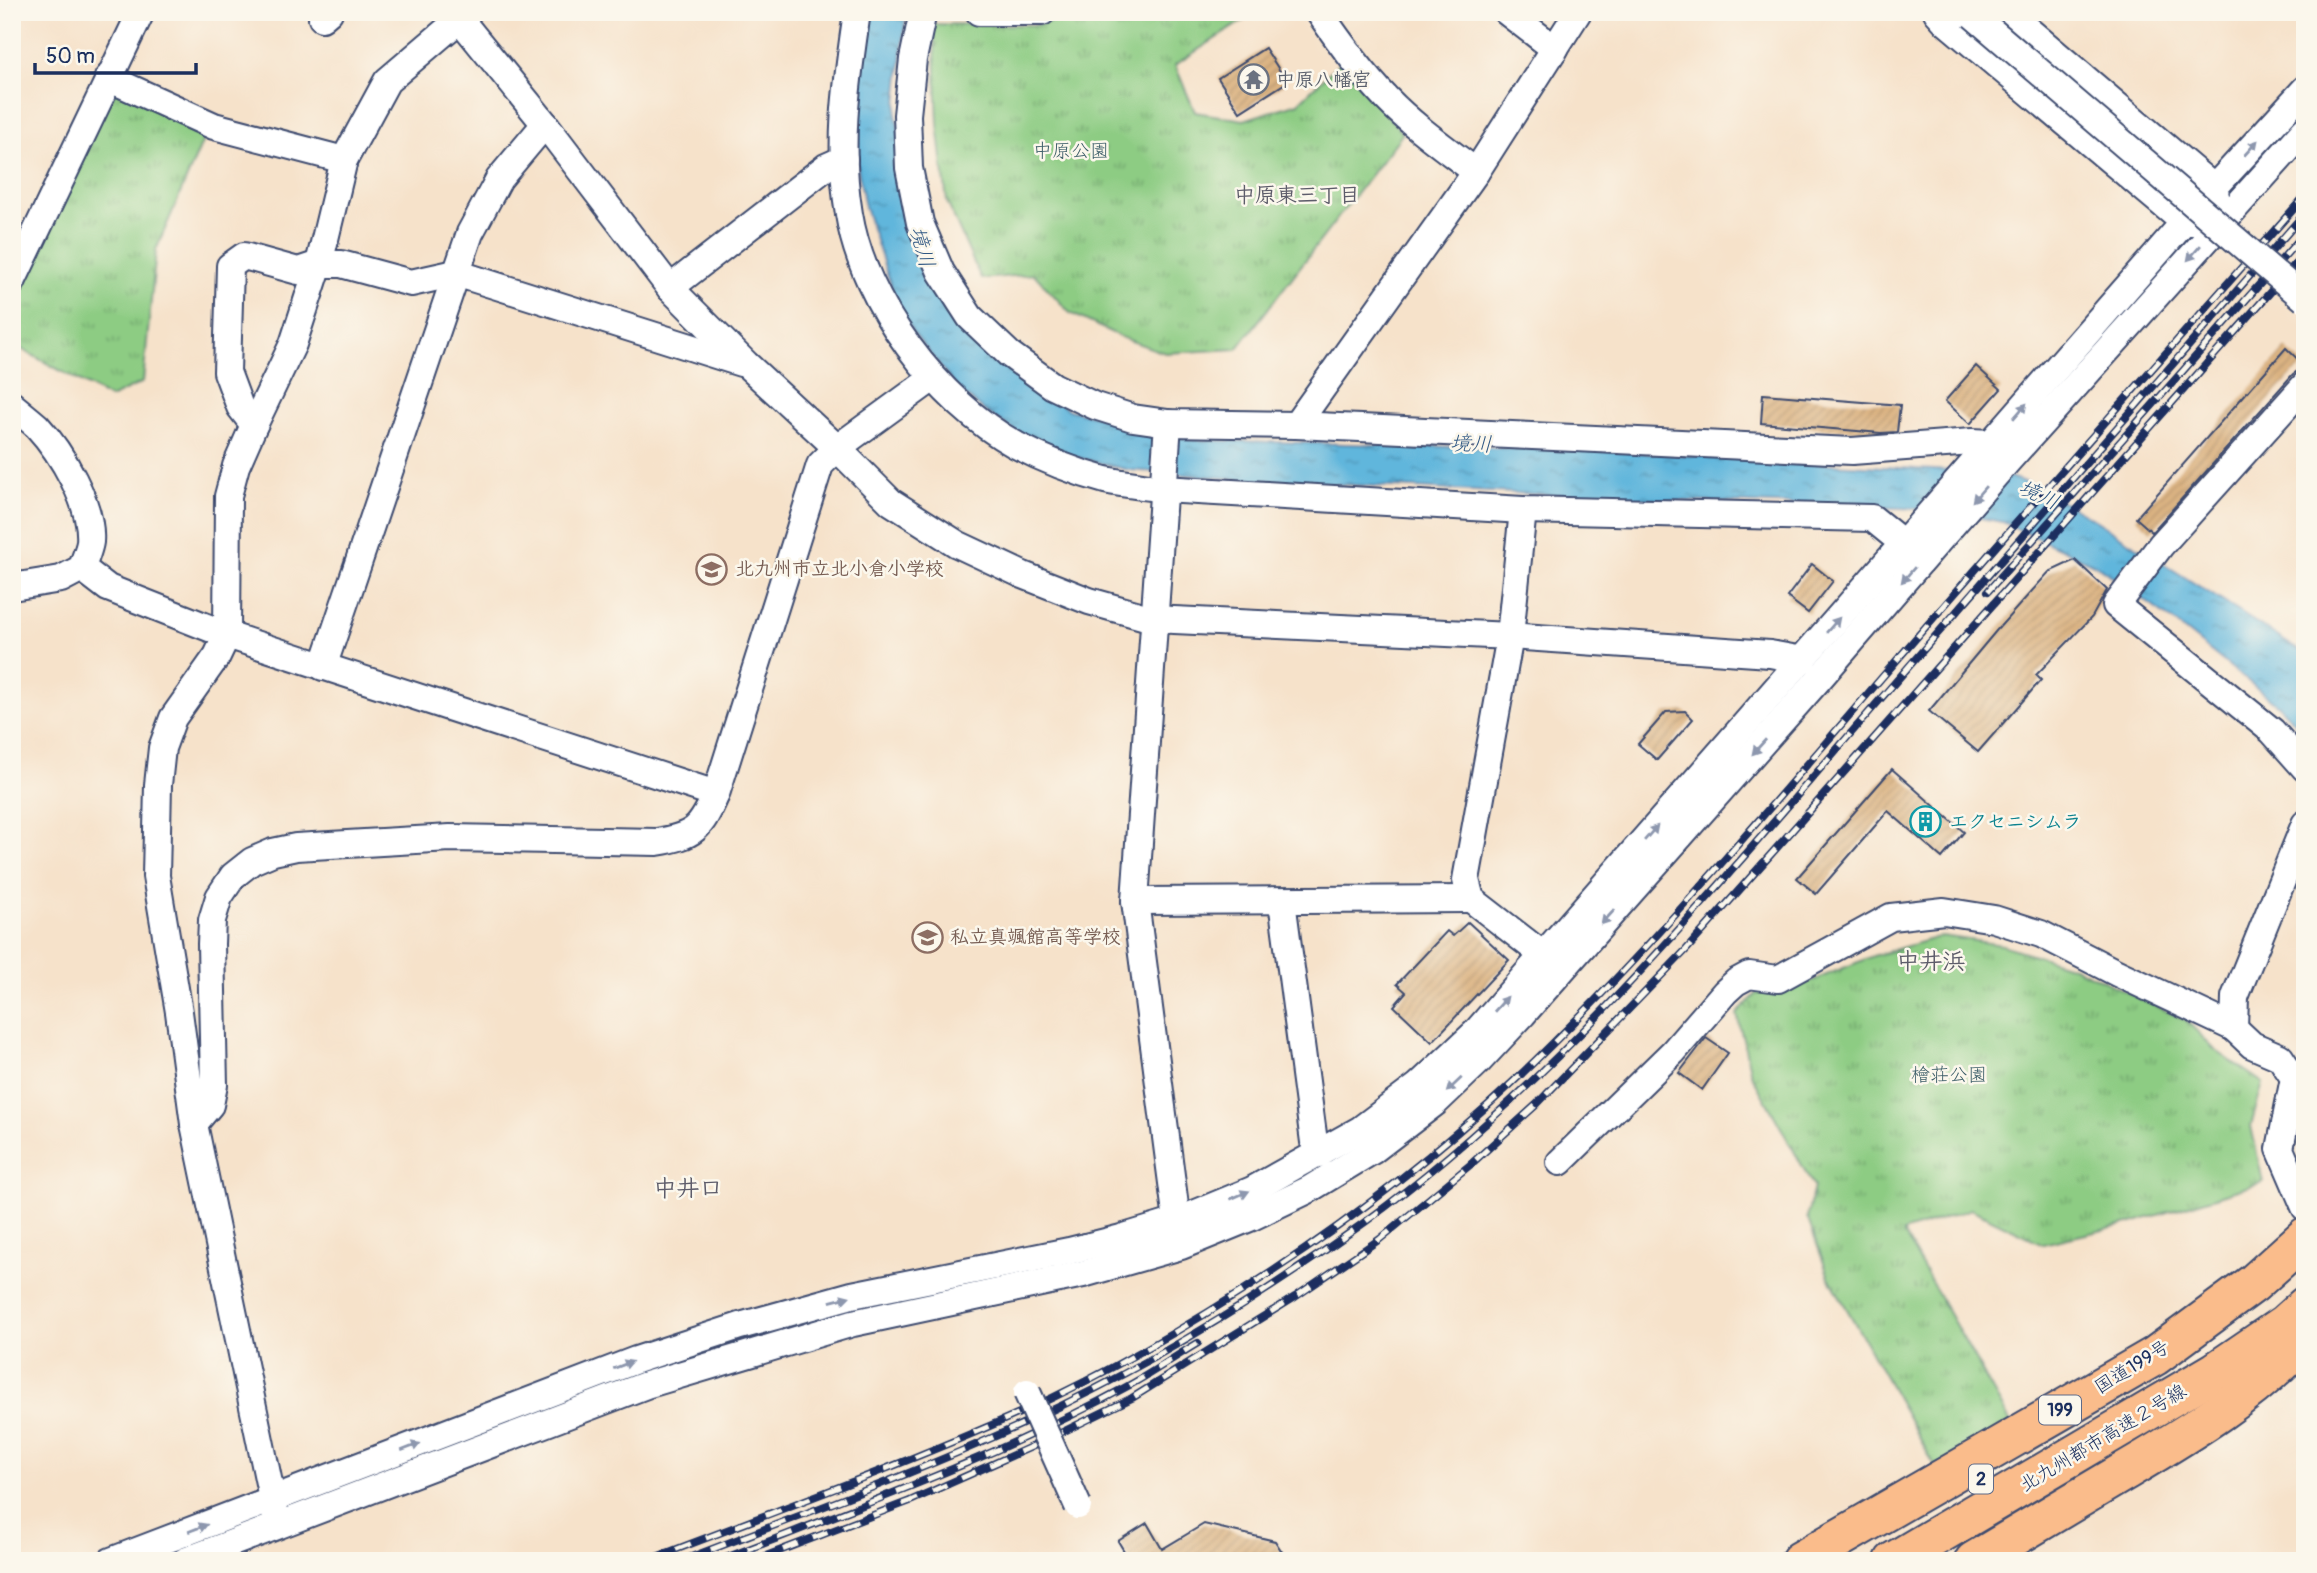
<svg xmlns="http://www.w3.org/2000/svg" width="2317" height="1573" viewBox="0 0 2317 1573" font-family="Pangolin,'Klee One',sans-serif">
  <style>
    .park { fill: url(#park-tufts); stroke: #547e70; stroke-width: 2 }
    .water { fill: url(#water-ripples); stroke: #3e729d; stroke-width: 2 }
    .building { fill: url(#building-hatch) }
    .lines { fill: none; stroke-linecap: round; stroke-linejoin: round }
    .minor-casing { stroke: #3c4a6e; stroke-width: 30 }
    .highway-casing { stroke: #3c4a6e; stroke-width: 42 }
    .minor { stroke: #fff; stroke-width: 26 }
    .highway { stroke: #fabc8b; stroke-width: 38 }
    .rail-casing { stroke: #1b2f5e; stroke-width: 8 }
    .rail { stroke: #fbf7ec; stroke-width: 5; stroke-dasharray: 16; stroke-linecap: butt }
    .minor-bridge-casing { stroke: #3c4a6e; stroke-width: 30; stroke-linecap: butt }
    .minor-bridge { stroke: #fff; stroke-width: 26 }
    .oneway { fill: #8d97ae }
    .labels { text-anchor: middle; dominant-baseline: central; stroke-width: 5; stroke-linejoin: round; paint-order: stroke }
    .shield { fill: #fbf7ec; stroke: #5e6b89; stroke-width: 2 }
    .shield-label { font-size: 18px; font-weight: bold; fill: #1b2f5e }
    .worship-label { font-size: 19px; font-weight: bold; fill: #5b616d; stroke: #fbf7ec; text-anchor: start }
    .park-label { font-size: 19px; fill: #3d5e69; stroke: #fbf7ec }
    .education-label { font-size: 19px; font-weight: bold; fill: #785e54; stroke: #fbf7ec; text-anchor: start }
    .culture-label { font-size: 19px; font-weight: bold; fill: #0d838f; stroke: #fbf7ec; text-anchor: start }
    .street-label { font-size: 19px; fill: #1b2f5e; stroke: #fbf7ec }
    .neighbourhood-label { font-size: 21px; font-weight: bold; fill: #5e5d6b; stroke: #fbf7ec }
    .water-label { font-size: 21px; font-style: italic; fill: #305884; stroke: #fbf7ec }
    .quarter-label { font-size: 23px; font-weight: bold; fill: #5e5d6b; stroke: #fbf7ec }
  </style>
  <defs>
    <pattern id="park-tufts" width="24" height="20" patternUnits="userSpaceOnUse" patternTransform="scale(1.75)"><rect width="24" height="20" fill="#8dcc83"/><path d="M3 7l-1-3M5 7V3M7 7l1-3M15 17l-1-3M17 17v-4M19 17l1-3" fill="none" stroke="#72a66e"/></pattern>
    <pattern id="water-ripples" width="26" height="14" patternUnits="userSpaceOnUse" patternTransform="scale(1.75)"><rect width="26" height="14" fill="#60b6dc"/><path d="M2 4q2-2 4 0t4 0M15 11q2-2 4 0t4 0" fill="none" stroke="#4e94b6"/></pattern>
    <pattern id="building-hatch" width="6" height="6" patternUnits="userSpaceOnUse" patternTransform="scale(1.75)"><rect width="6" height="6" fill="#dbb382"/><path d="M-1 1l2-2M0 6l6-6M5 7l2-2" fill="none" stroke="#bb9a73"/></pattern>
  </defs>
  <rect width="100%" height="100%" fill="#fbf7ec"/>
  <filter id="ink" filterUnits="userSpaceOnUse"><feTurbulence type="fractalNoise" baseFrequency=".0143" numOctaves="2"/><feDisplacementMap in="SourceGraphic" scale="14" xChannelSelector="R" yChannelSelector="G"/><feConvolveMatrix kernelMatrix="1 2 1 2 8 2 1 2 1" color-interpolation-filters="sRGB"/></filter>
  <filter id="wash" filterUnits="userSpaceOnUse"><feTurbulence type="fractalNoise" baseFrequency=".00686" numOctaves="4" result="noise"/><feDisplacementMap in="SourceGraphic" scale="28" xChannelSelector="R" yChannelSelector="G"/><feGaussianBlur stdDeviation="1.57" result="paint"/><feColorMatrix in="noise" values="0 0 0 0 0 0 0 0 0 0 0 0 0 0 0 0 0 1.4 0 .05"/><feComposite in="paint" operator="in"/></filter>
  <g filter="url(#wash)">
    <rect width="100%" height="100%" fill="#f6e2ca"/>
    <!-- park -->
    <g class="park">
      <path d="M1094 12H1243L1244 20 1175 65 1195 112 1244 120 1298 103 1340 62 1403 133 1237 349 1165 353 1123 338 1070 313 1034 274 981 279 947 202 938 124 934 24 1035 25Z"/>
      <path d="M113 86 210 124 156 250 143 382 110 398 12 344V294Z"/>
      <path d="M1942 936 2002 945 2076 968 2186 1020 2215 1050 2263 1083 2251 1126 2263 1182 2129 1224 2043 1244 1971 1209 1903 1232 2012 1425 1938 1471 1829 1277 1807 1217 1814 1187 1751 1074 1737 1014 1763 987 1812 981 1873 956Z"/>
    </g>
    <!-- water -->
    <path class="water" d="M871 12H906L896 114 914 225 1031 383 1069 410 1192 440 1610 451 2001 474 2030 484 2095 520 2305 654V733L2278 705 2173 621 2096 565 2003 522 1930 509 1655 500 1252 480 1129 470 1072 456 1038 445 986 412 960 391 912 331 895 298 865 207 857 164 859 88Z"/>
    <g id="blocks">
      <!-- building -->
      <g class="building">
        <path d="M1265 48 1287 82 1240 112 1218 78Z"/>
        <path d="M2286 348 2305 366 2293 374 2152 532 2136 518Z"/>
        <path d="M1976 366 2001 389 1970 424 1945 401Z"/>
        <path d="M1763 394 1900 405 1897 432 1881 433 1761 423Z"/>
        <path d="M2075 560 2107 590 2092 617 2036 675 2041 680 1978 752 1929 711 1996 631 2049 572Z"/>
        <path d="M1812 564 1833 581 1808 613 1787 597Z"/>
        <path d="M1685 711 1693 719 1657 760 1638 744 1666 712Z"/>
        <path d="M1892 769 1964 832 1942 858 1888 811 1816 894 1797 878Z"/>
        <path d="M1468 922 1509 960 1432 1042 1394 1006 1406 992 1397 984 1447 931 1453 936Z"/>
        <path d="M1706 1038 1728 1053 1702 1090 1679 1073Z"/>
        <path d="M1147 1523 1162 1549 1204 1524 1275 1541 1288 1561H1130L1118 1541Z"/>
      </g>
    </g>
  </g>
  <g filter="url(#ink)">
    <use href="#blocks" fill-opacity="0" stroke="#3c4a6e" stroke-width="2"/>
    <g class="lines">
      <defs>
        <g id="minor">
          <path d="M454 12 545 124 670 288 746 364 837 448 891 502 957 544 1023 575 1089 601 1153 619 1510 636 1770 654 1803 660"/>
          <path d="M857 12C847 82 837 143 849 214 863 302 938 402 1016 445 1043 459 1075 472 1105 480 1124 484 1144 486 1163 489L1523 510 1872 518 1904 544"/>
          <path d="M923 12 913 59 907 115 909 168 920 223 941 272 970 317 1009 354 1053 386 1095 406 1133 418 1168 423 1296 425 1852 451 1972 442 1991 443"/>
          <path d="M979 12H1042"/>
          <path d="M1319 12C1340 43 1361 72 1387 99 1413 126 1446 149 1476 172"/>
          <path d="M1507 12 1555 49"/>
          <path d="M1937 12 1946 22 2184 222H2200"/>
          <path d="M2007 12 2214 188 2218 205"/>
          <path d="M322 18 329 12"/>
          <path d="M108 78 214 126 344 160"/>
          <path d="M12 282 141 12"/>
          <path d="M670 288 826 167 844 159"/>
          <path d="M2305 385 2161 545 2116 605 2272 731 2305 768"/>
          <path d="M12 405C20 412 29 419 37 426 61 452 93 505 90 542 89 550 84 560 82 568L61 579 12 587"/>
          <path d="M1168 423 1135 901 1177 1221"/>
          <path d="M254 425 240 407 227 372 230 266 244 256 298 271 319 264H341L411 283 456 273 741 363"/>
          <path d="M1296 425 1476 172 1578 12"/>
          <path d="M1523 510 1510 636 1466 880 1471 899 1556 965"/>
          <path d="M82 568 108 588 227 635 716 794"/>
          <path d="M323 667 470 233 499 179 545 124"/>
          <path d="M1135 901 1471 899"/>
          <path d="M1282 901 1314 1142 1319 1154"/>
          <path d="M2234 1028 2235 997 2305 824"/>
          <path d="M194 1124 210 1105 214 1085 211 944 212 920 219 897 233 876 252 861 273 852 296 847 450 838 657 842C694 836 701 829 716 794L820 465 837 448 933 378"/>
          <path d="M1560 1162 1673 1052 1725 992 1736 982 1749 975 1778 979 1891 917 1944 911 1994 919 2041 934 2117 973 2234 1028 2252 1045 2280 1057 2294 1078 2280 1149 2305 1207"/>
          <path d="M276 1517 194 1124 179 1012 156 876 158 785 162 748 173 718 217 656 227 635 228 496 236 466 254 425 293 344 319 264 344 160 387 81 468 12"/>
          <path d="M111 1561 636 1360 740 1326 852 1295 1069 1251 1121 1238 1177 1221 1252 1190 1361 1129 1418 1086 1475 1033 2214 188 2305 89"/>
          <path d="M185 1561 646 1385 853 1323 1083 1274 1181 1246 1252 1217 1308 1190 1372 1151 1436 1102 1478 1062 1523 1014 1818 680 2006 463 2305 130"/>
        </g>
        <g id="highway">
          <path d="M1800 1561 2155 1356 2254 1283 2305 1237"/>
          <path d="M1894 1561 2216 1371 2285 1324 2305 1306"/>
          <path d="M1974 1561C2025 1531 2075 1501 2125 1471 2189 1433 2255 1394 2305 1338"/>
        </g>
      </defs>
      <!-- minor casing -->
      <use href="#minor" class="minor-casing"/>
      <!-- highway casing -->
      <use href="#highway" class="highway-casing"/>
      <!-- minor -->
      <use href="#minor" class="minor"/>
      <!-- highway -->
      <use href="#highway" class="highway"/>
      <defs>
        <g id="rail">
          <path d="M1988 591 2305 233"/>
          <path d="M646 1561C773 1512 900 1466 1024 1411 1110 1372 1194 1323 1273 1271 1358 1215 1440 1151 1514 1081 1647 955 1765 813 1884 675 2023 514 2164 355 2305 196"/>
          <path d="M681 1561C798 1516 917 1473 1031 1420 1148 1366 1260 1298 1365 1222 1551 1086 1701 906 1851 733 2002 559 2153 386 2305 213"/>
          <path d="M718 1561C854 1508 998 1457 1126 1387 1151 1374 1174 1357 1198 1343"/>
          <path d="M753 1561 910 1501 1040 1443 1132 1398 1295 1297 1380 1239 1470 1165 1536 1105 1686 950 2305 253"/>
        </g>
      </defs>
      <!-- rail casing -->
      <use href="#rail" class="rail-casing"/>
      <!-- rail -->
      <use href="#rail" class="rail"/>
      <defs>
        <g id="minor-bridge">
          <path d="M1973 15 2305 299"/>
          <path d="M1027 1392 1078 1506"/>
        </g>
      </defs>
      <!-- minor-bridge casing -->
      <use href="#minor-bridge" class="minor-bridge-casing"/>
      <!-- minor-bridge -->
      <use href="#minor-bridge" class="minor-bridge"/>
    </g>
    <!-- one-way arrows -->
    <defs><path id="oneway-solid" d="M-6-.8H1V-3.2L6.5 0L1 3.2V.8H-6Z" transform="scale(1.75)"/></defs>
    <g class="oneway">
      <use href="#oneway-solid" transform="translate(2251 148) rotate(-48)"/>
      <use href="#oneway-solid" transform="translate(2194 253) rotate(131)"/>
      <use href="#oneway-solid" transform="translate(2020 411) rotate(-49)"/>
      <use href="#oneway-solid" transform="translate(1979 494) rotate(131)"/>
      <use href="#oneway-solid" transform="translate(1908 575) rotate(131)"/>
      <use href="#oneway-solid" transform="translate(1833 625) rotate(-49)"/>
      <use href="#oneway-solid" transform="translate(1759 747) rotate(132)"/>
      <use href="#oneway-solid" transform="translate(1651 833) rotate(-49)"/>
      <use href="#oneway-solid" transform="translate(1608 917) rotate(132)"/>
      <use href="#oneway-solid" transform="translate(1501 1004) rotate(-48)"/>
      <use href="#oneway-solid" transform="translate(1454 1085) rotate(137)"/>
      <use href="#oneway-solid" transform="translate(1240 1195) rotate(-23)"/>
      <use href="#oneway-solid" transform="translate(840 1299) rotate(-15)"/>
      <use href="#oneway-solid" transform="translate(623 1365) rotate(-21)"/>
      <use href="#oneway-solid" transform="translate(411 1447) rotate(-21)"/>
      <use href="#oneway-solid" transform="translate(198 1528) rotate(-21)"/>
    </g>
  </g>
  <!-- icons -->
  <defs>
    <symbol id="temple-ring" viewBox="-11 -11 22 22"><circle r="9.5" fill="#fbf7ec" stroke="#6b7280" stroke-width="1.5"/><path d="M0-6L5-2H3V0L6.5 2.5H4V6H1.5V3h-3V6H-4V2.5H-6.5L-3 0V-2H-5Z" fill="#6b7280"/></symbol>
    <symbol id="school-ring" viewBox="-11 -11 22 22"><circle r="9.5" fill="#fbf7ec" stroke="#8d6e63" stroke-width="1.5"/><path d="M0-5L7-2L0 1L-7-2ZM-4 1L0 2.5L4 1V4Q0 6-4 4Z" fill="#8d6e63"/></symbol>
    <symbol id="building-ring" viewBox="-11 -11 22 22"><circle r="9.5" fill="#fbf7ec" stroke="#0f9aa8" stroke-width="1.5"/><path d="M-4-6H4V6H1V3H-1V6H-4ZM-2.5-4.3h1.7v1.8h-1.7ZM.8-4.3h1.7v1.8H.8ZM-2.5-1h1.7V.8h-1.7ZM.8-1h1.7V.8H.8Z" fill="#0f9aa8"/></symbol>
  </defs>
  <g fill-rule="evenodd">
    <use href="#temple-ring" x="1236" y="62" width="35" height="35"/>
    <use href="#school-ring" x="694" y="552" width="35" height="35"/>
    <use href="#building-ring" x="1908" y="804" width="35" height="35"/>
    <use href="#school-ring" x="910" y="920" width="35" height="35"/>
  </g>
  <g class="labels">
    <!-- shield labels -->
    <g class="shield">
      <rect x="2039" y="1395.5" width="42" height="29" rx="5"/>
      <rect x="1969" y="1464.5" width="24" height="29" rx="5"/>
    </g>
    <g class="shield-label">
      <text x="2060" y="1410">199</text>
      <text x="1981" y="1479">2</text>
    </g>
    <!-- worship labels -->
    <g class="worship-label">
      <text x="1276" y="80">中原八幡宮</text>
    </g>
    <!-- park labels -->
    <g class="park-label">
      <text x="1071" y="151">中原公園</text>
      <text x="1949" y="1075">檜荘公園</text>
    </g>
    <!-- education labels -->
    <g class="education-label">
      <text x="735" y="569">北九州市立北小倉小学校</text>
      <text x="950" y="937">私立真颯館高等学校</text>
    </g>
    <!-- culture labels -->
    <g class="culture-label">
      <text x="1949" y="822">エクセニシムラ</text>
    </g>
    <!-- street labels -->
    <g class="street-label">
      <text transform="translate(2132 1367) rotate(-32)">国道199号</text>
      <text transform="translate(2103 1438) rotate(-31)">北九州都市高速２号線</text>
    </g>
    <!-- neighbourhood labels -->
    <g class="neighbourhood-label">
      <text x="1297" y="195">中原東三丁目</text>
    </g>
    <!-- water labels -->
    <g class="water-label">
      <text transform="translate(922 247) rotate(75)">境川</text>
      <text transform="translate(1471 444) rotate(2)">境川</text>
      <text transform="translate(2039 495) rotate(25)">境川</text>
    </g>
    <!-- quarter labels -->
    <g class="quarter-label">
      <text x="1931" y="961">中井浜</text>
      <text x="688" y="1188">中井口</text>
    </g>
  </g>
  <!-- margin -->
  <rect width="2317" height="1573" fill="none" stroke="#fbf7ec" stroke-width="42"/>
  <!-- scale -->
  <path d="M35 63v10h161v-10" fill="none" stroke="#1b2f5e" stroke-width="3.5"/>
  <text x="46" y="63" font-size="21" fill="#1b2f5e" stroke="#fbf7ec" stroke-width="5" paint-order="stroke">50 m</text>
</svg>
